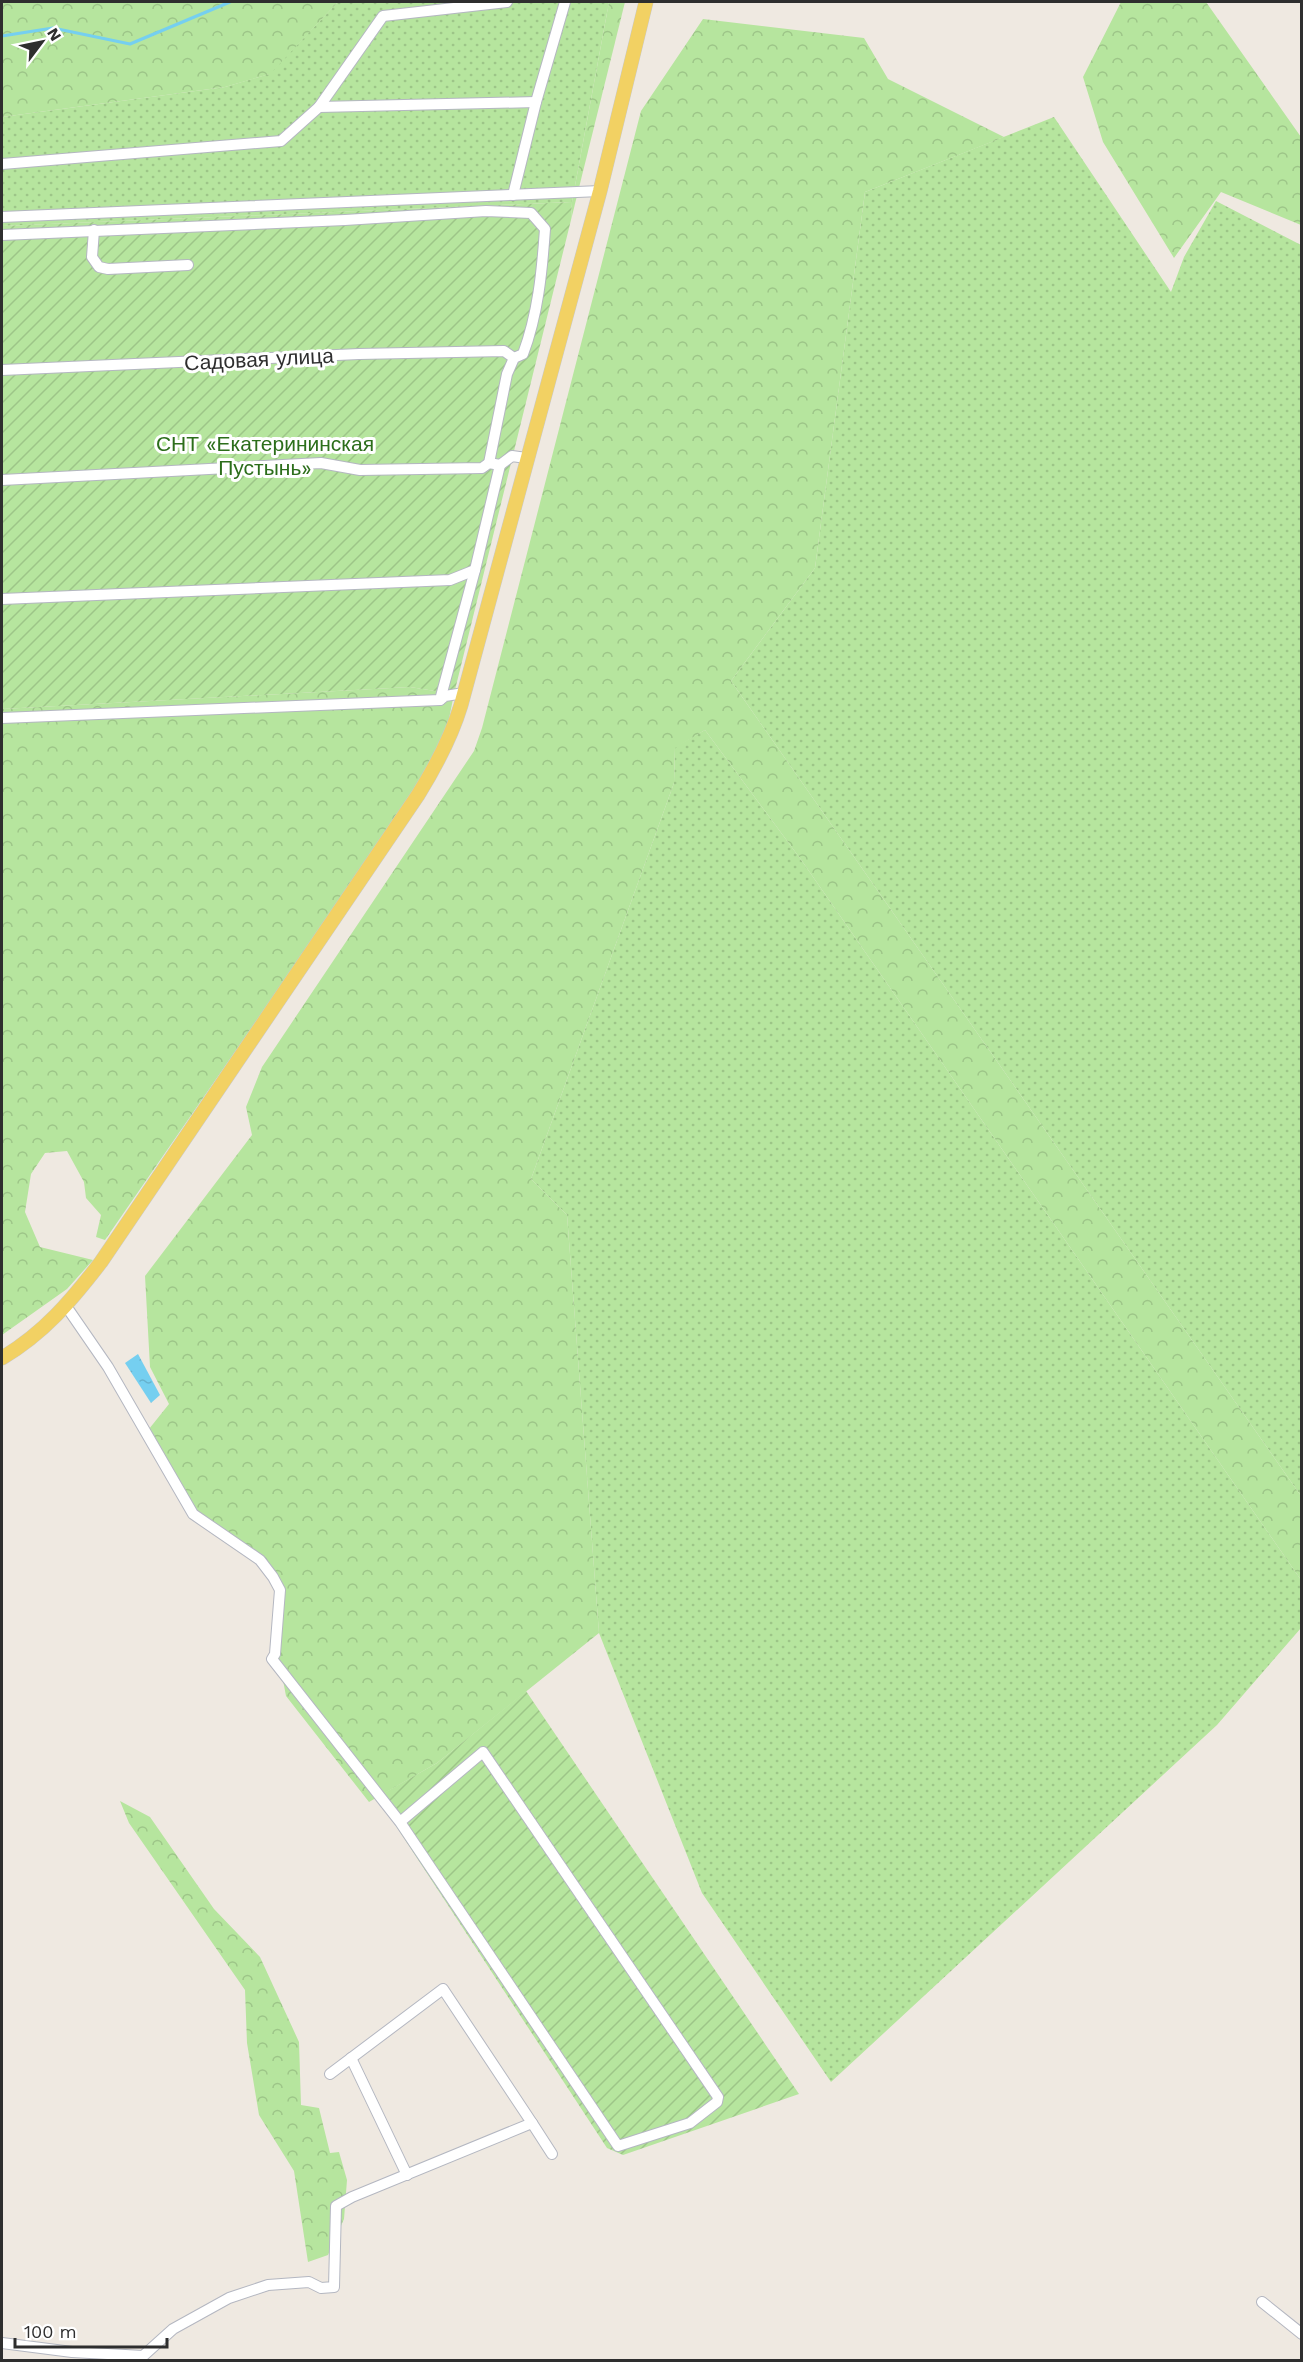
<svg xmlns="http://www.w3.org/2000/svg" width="1303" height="2362" viewBox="0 0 1303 2362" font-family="'Work Sans',sans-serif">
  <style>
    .grass { fill: url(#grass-dots) }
    .forest { fill: url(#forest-crowns) }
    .garden { fill: url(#garden-furrows) }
    .water { fill: url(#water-ripples) }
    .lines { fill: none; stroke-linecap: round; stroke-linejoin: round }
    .stream { stroke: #75cff0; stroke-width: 3 }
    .minor-casing { stroke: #b4b7c1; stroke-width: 12 }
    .major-casing { stroke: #c9c9c9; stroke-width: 15 }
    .minor { stroke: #fff; stroke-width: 10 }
    .major { stroke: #f2d163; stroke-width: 14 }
    .labels { text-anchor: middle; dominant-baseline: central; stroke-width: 6; stroke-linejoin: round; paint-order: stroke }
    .street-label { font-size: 21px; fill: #2e2e2e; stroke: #fff }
    .park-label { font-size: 21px; fill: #2c6e1b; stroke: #fff }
  </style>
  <defs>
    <pattern id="grass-dots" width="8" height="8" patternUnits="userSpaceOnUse" patternTransform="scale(1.5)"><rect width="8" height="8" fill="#b6e59e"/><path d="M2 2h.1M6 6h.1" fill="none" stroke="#9dc588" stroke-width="1.8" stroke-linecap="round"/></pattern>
    <pattern id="forest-crowns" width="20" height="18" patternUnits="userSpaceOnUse" patternTransform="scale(1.5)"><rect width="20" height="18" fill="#b6e59e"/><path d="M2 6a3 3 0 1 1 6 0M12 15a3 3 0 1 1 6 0" fill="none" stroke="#9dc588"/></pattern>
    <pattern id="garden-furrows" width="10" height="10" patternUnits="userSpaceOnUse" patternTransform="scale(1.5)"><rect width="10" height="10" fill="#b6e59e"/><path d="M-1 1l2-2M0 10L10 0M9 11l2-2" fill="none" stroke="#9dc588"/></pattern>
    <pattern id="water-ripples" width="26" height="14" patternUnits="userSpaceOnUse" patternTransform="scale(1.5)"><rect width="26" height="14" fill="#75cff0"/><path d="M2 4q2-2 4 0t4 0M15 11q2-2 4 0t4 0" fill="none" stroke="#66b2ce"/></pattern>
  </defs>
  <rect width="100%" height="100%" fill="#efe9e1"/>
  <!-- grass -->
  <g class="grass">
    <path d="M338 2H609L572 202 2 226V117L225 87 269 74Z"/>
    <path d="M1054 117 1171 292 1184 257 1216 201 1301 245V1496L731 681 815 568 865 192Z"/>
    <path d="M705 730 802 861 1301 1580V1628L1217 1725 831 2082 702 1893 599 1633 567 1215 531 1179 674 783 675 747Z"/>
  </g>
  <!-- forest -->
  <g class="forest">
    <path d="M2 2H338L270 74 225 87 2 117Z"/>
    <path d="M609 2H625L571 220 572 202Z"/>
    <path d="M1121 2H1206L1301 137V225L1221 192 1174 258 1103 142 1083 77Z"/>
    <path d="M703 19 864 38 888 79 1004 137 865 192 815 568 731 681 1301 1496V1580L802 861 705 730 675 748 674 783 531 1179 567 1215 599 1633 437 1763 369 1802 286 1696 278 1654 280 1600 259 1559 196 1512 145 1434 169 1404 150 1367 145 1276 252 1135 246 1107 262 1067 474 751 482 728 641 111Z"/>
    <path d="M410 687 454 694 445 739 426 775 105 1240 96 1237 101 1215 86 1198 84 1182 67 1151 45 1153 31 1174 25 1212 40 1247 93 1260 67 1289 2 1335V709Z"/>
    <path d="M120 1801 150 1817 214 1909 260 1957 299 2042 301 2105 319 2108 330 2153 339 2152 347 2180 344 2219 328 2255 308 2262 294 2171 259 2115 247 2043 245 1990 129 1823Z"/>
  </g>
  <!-- garden -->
  <g class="garden">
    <path d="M572 202 571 220 454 694 410 687 2 709V226Z"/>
    <path d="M526 1691 799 2094 623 2155 607 2148 377 1797 437 1763Z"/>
  </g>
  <!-- water -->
  <path class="water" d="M138 1354 160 1395 151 1403 125 1363Z"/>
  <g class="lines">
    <!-- stream -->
    <path class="stream" d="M2 36 53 28 130 44 230 2"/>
    <defs>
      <g id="minor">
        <path d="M319 107 536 102"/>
        <path d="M2 164 281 141 319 107 383 16 507 2"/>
        <path d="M513 195 536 102 565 2"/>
        <path d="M2 217 600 191"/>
        <path d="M94 230 92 257 99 267 108 269 188 265"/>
        <path d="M2 235 345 220 486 211 531 213 545 229C542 272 538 314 523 354L514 358 507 374 489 463"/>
        <path d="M2 370 359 354 504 351 514 358"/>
        <path d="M2 480 321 463 360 470 482 468 489 463 500 465 512 456 526 458"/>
        <path d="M2 599 450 580 475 570"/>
        <path d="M440 700 445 696 464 693"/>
        <path d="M2 718 440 700 475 570 500 465"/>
        <path d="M66 1306 108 1367 193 1514 260 1560 273 1577 280 1590 275 1654 272 1659 400 1822 618 2146 690 2123 717 2102 718 2097 483 1752 400 1822"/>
        <path d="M351 2058 407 2175"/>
        <path d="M532 2123 552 2154"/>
        <path d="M1262 2302 1302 2334"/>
        <path d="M2 2343 72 2352 143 2356 173 2329 229 2298 268 2285 309 2282 321 2288 334 2287 336 2206 352 2197 532 2123 443 1989 330 2074"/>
      </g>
      <path id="major" d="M2 1358C44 1333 71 1301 101 1262L418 795C436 766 451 738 461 705L600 191 646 2"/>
    </defs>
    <!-- minor casing -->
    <use href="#minor" class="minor-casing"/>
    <!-- major casing -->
    <use href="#major" class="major-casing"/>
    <!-- minor -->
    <use href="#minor" class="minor"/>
    <!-- major -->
    <use href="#major" class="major"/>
  </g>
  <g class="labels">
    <!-- street labels -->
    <g class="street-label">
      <text transform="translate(259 359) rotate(-3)">Садовая улица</text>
    </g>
    <!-- park labels -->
    <g class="park-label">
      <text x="265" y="443">СНТ «Екатерининская<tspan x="265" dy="24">Пустынь»</tspan></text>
    </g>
  </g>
  <!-- border -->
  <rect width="1303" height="2362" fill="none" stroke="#2e2e2e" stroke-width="6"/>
  <!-- north arrow -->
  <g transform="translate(42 42) rotate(58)" stroke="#ffffff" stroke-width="4.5" paint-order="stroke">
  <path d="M0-4.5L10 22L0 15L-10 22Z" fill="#2e2e2e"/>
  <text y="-9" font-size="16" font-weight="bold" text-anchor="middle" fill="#2e2e2e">N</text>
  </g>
  <!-- scale -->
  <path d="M15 2338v9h152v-9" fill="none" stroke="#2e2e2e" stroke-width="3"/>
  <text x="24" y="2338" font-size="18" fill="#2e2e2e" stroke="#ffffff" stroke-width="4.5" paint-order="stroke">100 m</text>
</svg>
